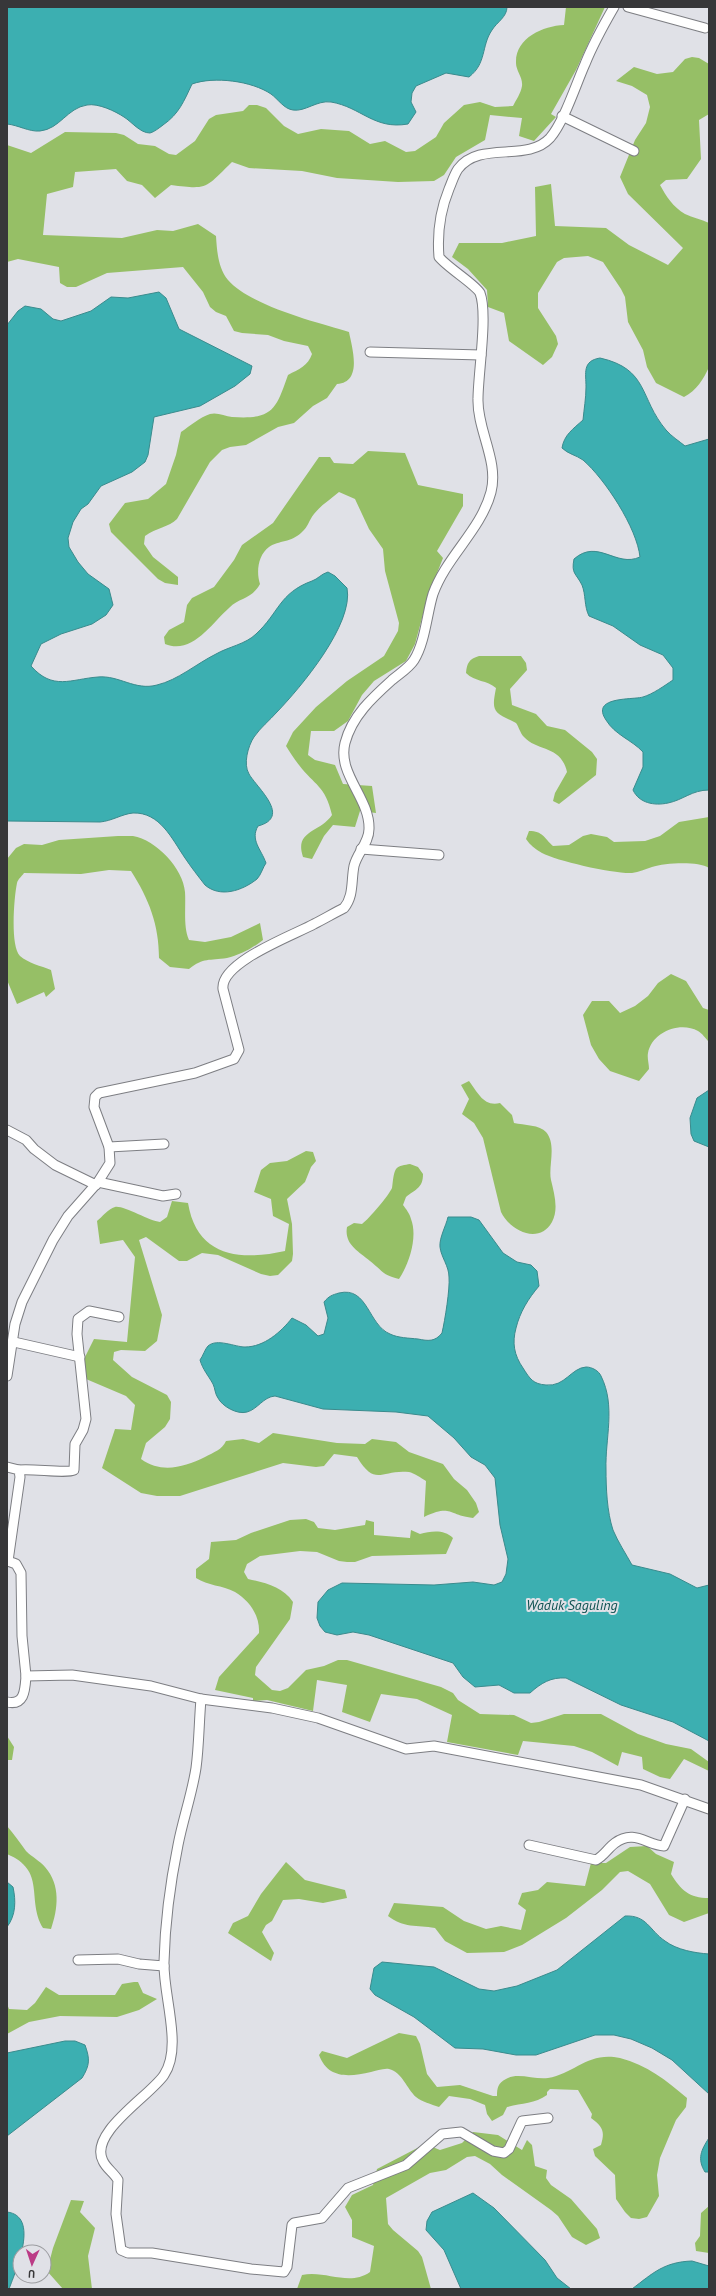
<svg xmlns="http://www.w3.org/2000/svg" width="716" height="2296" viewBox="0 0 716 2296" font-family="'PT Sans',sans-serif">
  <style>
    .forest { fill: #96bf66 }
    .water { fill: #3cafb1; stroke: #3a8b8d }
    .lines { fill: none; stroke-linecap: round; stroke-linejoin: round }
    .minor-casing { stroke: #7d7e83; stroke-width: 11 }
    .minor { stroke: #fff; stroke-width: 9 }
    .labels { text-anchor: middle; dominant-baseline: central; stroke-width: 4; stroke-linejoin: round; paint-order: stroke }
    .water-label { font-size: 14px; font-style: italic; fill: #0f5252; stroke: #e0e1e7 }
  </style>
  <rect width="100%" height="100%" fill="#e0e1e7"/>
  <!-- forest -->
  <g class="forest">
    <path d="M566 7H605L576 70 551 114 556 117 534 141 519 136 522 118 490 115 485 140 456 157 444 175 434 181 398 182 337 178 302 171 249 168 232 162C205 188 209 190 171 185L155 198 142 185 127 181 116 169 75 172 73 187 47 194 43 235 122 238 157 230 173 231 198 224 216 236C217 251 218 268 228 280 251 306 316 322 349 332 352 348 363 382 337 384L327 398 313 406 294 423 278 427 246 445 230 447 222 450 210 462 177 519C169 527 156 528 145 536L144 544 153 557 178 577V585L165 583 158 579 111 532 109 524 125 503 148 499 166 484 176 455 181 432C190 426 200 417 210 414 217 412 225 416 232 417 273 420 276 409 288 375 299 369 308 366 312 354L308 346 284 341 268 335 242 333 234 331 226 316 216 312 210 307 203 292 183 267 107 273 76 287H67L60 283 59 267 18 259 7 262V145L31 153 65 132 116 133 124 135 138 144 155 146 169 154 176 155 195 141 209 119 216 115 243 111 249 105H257L266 108 284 126 298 134 321 129 349 131 370 144 385 141 406 152 415 151 436 137 444 123 464 105 480 102 495 107 513 106C516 100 521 93 522 86 523 77 516 71 516 63 515 38 543 26 564 25Z"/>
    <path d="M692 57 699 58 709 64V114L699 120 701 159 687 179 666 180 660 185C666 196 673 207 685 214 693 218 701 219 709 223V367C703 380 697 390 684 397L656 383 647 367 643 350 628 322 625 297 621 289 603 262 588 256 564 258 557 262 538 293V308L556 336 558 344 552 357 543 365 509 341 504 313 488 307 487 290 468 269 452 257 459 243H502L536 236 535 187 551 184 555 226 606 228 629 245 668 265 683 248 628 194 620 177 635 140 646 123 650 107 647 95 632 86 616 81 634 67 657 74 673 72 685 59Z"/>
    <path d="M368 451 405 453 418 485 463 494V506L437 551 443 558 428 596 415 644 406 661 374 681 362 695 348 721 334 731H311L308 755 315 760 335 765 343 784 372 786 376 813 360 811 355 827 333 825 324 836 312 859 303 857C294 830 320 833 332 815 325 785 315 786 299 765 294 759 290 752 286 746L293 732 316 707 347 681 384 656 398 631 399 623 385 571 383 549 369 529 355 499 339 492C331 499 321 505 314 514 309 520 308 527 302 532 291 543 279 540 269 547 258 555 256 572 260 584 251 600 240 597 229 608 211 624 192 655 165 644L164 637 169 630 184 622 187 605 192 598 214 587 234 560 242 545 273 523 319 457H330L334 463 353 464Z"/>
    <path d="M479 656H521L526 663 527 670 510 689 512 705 536 714 547 726 565 730 592 752 597 759 596 775 559 804 553 801 555 793 567 772C561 745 538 752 524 737 520 733 519 727 516 723 494 712 491 713 496 688 487 680 475 682 466 673 467 663 469 659 479 656Z"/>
    <path d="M709 817V868C698 861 665 863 652 867 645 869 639 872 632 873 614 874 557 861 542 853 535 849 530 845 526 839L529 831C543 831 544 838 553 846L569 845 583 836 591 834 607 837 614 842 645 841 660 836 679 822Z"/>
    <path d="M118 836C123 836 128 836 133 836 156 840 183 868 185 892 186 907 183 926 189 940L205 942 231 937 260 923 263 940C253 948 240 955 227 958 209 961 204 957 189 969L170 967 159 958C159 925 149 899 131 871L109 870 81 874 24 873C22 876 18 879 17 883 14 897 10 946 20 956 28 963 41 966 51 970L55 989 46 997 44 992 17 1004 7 980V859L16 848 24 844 42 845 59 840Z"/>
    <path d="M671 974 686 981 703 1008 709 1010V1042C706 1039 702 1033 698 1031 680 1021 652 1032 648 1053 647 1058 649 1064 649 1069L639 1081 610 1071 599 1059 591 1045 583 1015 592 1001H609L620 1013 635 1006 648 996 658 983Z"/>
    <path d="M469 1081C478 1093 484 1107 500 1103L512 1115 514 1123C524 1125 540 1125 546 1132 557 1145 548 1166 551 1180 554 1193 559 1209 552 1222 539 1245 510 1231 501 1212L483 1138 474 1123 462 1114 469 1099 461 1085Z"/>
    <path d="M306 1151 313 1152 316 1161 311 1167 305 1182 287 1199 292 1224 293 1254 292 1261 278 1275 270 1276 261 1274 218 1255 202 1253 187 1261H179L146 1237 139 1240 162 1315 157 1341 145 1351 121 1350 114 1352 113 1360 132 1377 167 1395 171 1402 170 1419 165 1427 146 1443 141 1459C162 1474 184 1467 205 1457 214 1452 222 1450 226 1441L243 1439 259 1443 273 1433 337 1443 365 1444 372 1439 396 1442 409 1452 443 1464 454 1479 467 1490 476 1503 479 1512 473 1518C447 1515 452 1504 424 1517L426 1481C421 1478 414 1473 409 1472 381 1469 376 1488 357 1457L334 1454 324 1466 316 1467 283 1463 180 1496H157L141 1493 102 1468 115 1429 131 1430 135 1405 126 1396 86 1379 84 1359 94 1339 127 1342 135 1257 123 1240 100 1244 97 1221C102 1217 108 1209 115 1207 123 1205 149 1221 160 1222L167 1217 172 1201 188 1203C197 1257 240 1261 285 1251L289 1224 273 1216 271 1199 254 1192 261 1170 270 1163 287 1161Z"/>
    <path d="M410 1164 418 1167 423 1174C423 1188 416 1189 406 1197L403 1205C406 1209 410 1214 411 1219 418 1237 409 1264 399 1279 382 1275 383 1271 370 1261 358 1251 344 1244 347 1227L354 1223 362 1224C369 1219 389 1195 392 1188 393 1182 393 1174 396 1169 399 1165 405 1165 410 1164Z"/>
    <path d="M306 1519 314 1522 318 1528 335 1530 365 1525 366 1520 374 1522V1535L410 1538 411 1530 420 1534C431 1531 444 1529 453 1538L446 1554 372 1556 355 1562H347L339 1561 317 1552 300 1551 260 1556 247 1564 244 1572 248 1579C266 1583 283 1587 293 1602L290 1619 256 1667 255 1675 272 1690 280 1691 288 1688 306 1670 324 1666 338 1660H347L441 1687 453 1693 458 1700 480 1714 514 1715 531 1723 539 1722 564 1714H601L638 1734 666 1744 691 1749 709 1762V1771L684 1759 670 1779 660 1777 643 1769 642 1757 622 1752 618 1766 592 1752 574 1746 523 1741 518 1755 447 1742 452 1715 417 1699 381 1694 370 1722 342 1712 347 1685 317 1680 313 1711 267 1700 253 1701V1698L215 1690 219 1677 259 1633C260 1616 250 1601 235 1592 222 1585 208 1586 196 1578V1569L209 1559 211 1542 236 1540 251 1533 290 1520Z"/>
    <path d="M7 1736 14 1747 12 1760H7Z"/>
    <path d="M7 1826C14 1834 20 1843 26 1851 32 1857 40 1861 45 1867 61 1885 58 1909 51 1929L43 1928C26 1899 47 1871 7 1854Z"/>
    <path d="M647 1846 656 1854 674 1862 671 1874C681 1890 689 1898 709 1898V1913L684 1922 669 1915 650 1884 628 1871 620 1872 602 1890 566 1918 522 1945 504 1952 467 1953 445 1941 435 1928C417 1925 403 1928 388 1916L394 1903 443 1907 464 1921 486 1929 501 1926 521 1930 526 1910 518 1904 522 1893 538 1890 547 1882 585 1886 591 1863H606L630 1847Z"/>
    <path d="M286 1862 305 1880 345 1890 347 1898 323 1903 299 1899 283 1900 272 1921 266 1925 262 1932 274 1953 271 1961 228 1933 233 1923 248 1916 261 1894Z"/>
    <path d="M134 1982H138L143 1993 157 1999 139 2010 117 2017 60 2016 29 2022 7 2034V2004L9 2009 27 2010 35 2003 46 1987 59 1995H115L122 1984Z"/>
    <path d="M399 2033 416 2036 420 2044 427 2074 437 2087 460 2085 493 2096H497C497 2088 498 2083 506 2079 517 2072 535 2080 548 2078 575 2073 589 2051 620 2058 647 2065 666 2080 687 2098L686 2107 676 2120 660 2158 657 2175 659 2196 647 2217 639 2219 631 2218 625 2212 616 2199 615 2175 595 2156 593 2149 601 2145C605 2131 603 2127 591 2118L592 2114 578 2090 550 2089 547 2092V2095C535 2104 521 2103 507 2107L503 2115 492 2121 487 2114 485 2105 470 2099 449 2096 439 2107C431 2104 422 2102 416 2097 407 2089 402 2072 389 2069 384 2068 376 2071 371 2072 349 2077 328 2079 319 2055L322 2051 347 2058Z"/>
    <path d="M473 2132 498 2135 522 2150 527 2140 532 2145 535 2166 547 2170 546 2178 551 2185 571 2199 597 2229 600 2238 586 2245 572 2237 558 2216 551 2210 502 2175 490 2164 475 2156 467 2157 446 2170 430 2173 386 2198 388 2224 393 2230 418 2251 422 2257 431 2289H297L302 2275C326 2270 349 2287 370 2272L374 2246 352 2237V2220L345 2207 352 2195 373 2185 377 2169 425 2144 440 2150 462 2143Z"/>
    <path d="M71 2200 84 2201 80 2212 95 2228 88 2256 92 2289H63L47 2271 53 2248Z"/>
    <path d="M709 2206V2253L696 2251 695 2243 700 2236 701 2213Z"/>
  </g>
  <!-- water -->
  <g class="water">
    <path d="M7 7H507C507 17 497 22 492 30 481 46 487 63 469 77L446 73 416 86 412 93 411 102 416 112 408 124C374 130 361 107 331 102 317 100 305 112 293 110 284 109 278 99 271 94 252 81 214 76 192 84 184 101 179 114 163 125 159 128 154 132 150 133 140 133 132 122 124 117 115 111 98 103 87 105 67 108 60 129 40 131 29 132 18 125 7 124Z"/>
    <path d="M159 292 166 298 179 329 252 366 250 374 235 386 200 406 154 417 148 455 145 462 132 472 101 486 88 504 81 509 73 522 68 538 69 547 78 562 88 574 109 589 113 605 106 615 92 624 61 634 41 644 31 666C53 691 71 679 98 677 119 675 135 691 157 685 178 680 196 664 216 654 228 647 246 644 256 634 279 613 279 593 312 581 318 579 321 574 328 572L335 576 347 588C354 624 301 687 277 712 269 721 261 727 254 737 248 746 243 764 249 774 257 788 292 817 258 826 250 840 261 849 266 863 263 867 261 875 257 879 242 891 220 898 205 885 198 876 191 867 185 858 172 839 160 812 133 813 122 814 112 821 100 822L7 821V325L18 311 25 306 41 309 53 319 61 321 91 311 111 297 128 298Z"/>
    <path d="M600 358C649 369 639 398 666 430 671 436 679 441 685 446L709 439V790C692 790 683 800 668 803 654 806 639 803 633 790L643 767V752C632 740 615 735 606 720 590 696 633 700 643 697 653 694 664 686 673 680V668L663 655 640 645 613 626 589 616C584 606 586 595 582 585 576 573 571 574 574 559 598 538 616 568 640 557 637 528 605 479 583 460 576 455 568 454 562 448 564 435 573 429 583 420 584 409 586 398 586 387 586 373 582 361 600 358Z"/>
    <path d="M709 1090V1147L694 1141 691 1134 690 1118 697 1098Z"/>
    <path d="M448 1217H471L479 1220 503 1253 517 1262 531 1265 537 1271 539 1286C528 1299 520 1312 516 1328 512 1343 514 1355 523 1368 530 1379 533 1384 546 1385 565 1387 571 1368 586 1367 592 1367 599 1371 601 1376 616 1406 605 1439 606 1469 606 1488 607 1512 613 1530 618 1542 626 1554 632 1565L670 1574 697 1588 709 1585V1741L673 1722 621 1705 566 1678C551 1677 541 1683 530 1693H514L499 1685 475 1687 463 1677 453 1663 369 1635 353 1632 337 1635 325 1632 320 1626 317 1618 318 1602 328 1590 342 1583 434 1585 473 1582 494 1585 502 1582 506 1574 508 1559 500 1525 495 1478 485 1465 471 1457 454 1438 428 1416 396 1412 323 1409 275 1396C263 1397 258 1409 247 1412 237 1415 222 1406 218 1398 215 1394 215 1388 213 1384 208 1375 203 1370 200 1360 203 1356 205 1349 208 1346 217 1338 235 1347 245 1347 264 1347 281 1332 292 1318L306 1325 318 1336 324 1334 328 1318 324 1302C329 1296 332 1295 339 1293 368 1286 368 1325 390 1334 398 1338 409 1338 418 1339 428 1341 435 1342 442 1333 445 1320 450 1289 449 1277 449 1266 441 1257 440 1247 439 1238 446 1226 448 1217Z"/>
    <path d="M7 1882 13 1887C16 1901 16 1915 7 1927Z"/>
    <path d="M625 1916C647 1915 649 1930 665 1941 677 1950 695 1953 709 1954V2094L672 2060 652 2048 631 2039 614 2035H595L536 2055H516L483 2049 455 2048 414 2017 375 1995 370 1989 374 1968 382 1962 434 1967 479 1989 494 1991 517 1986 557 1970Z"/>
    <path d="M65 2041H75L85 2045C90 2059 90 2065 82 2078L7 2136V2053Z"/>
    <path d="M709 2138V2172H705C697 2159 701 2150 709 2138Z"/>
    <path d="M473 2193 494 2208 545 2260 557 2278 571 2289H461L444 2250 426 2230 427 2221 432 2212Z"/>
    <path d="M7 2212C40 2216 16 2270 9 2289H7Z"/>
    <path d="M692 2261 709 2266V2289H632C653 2273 664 2262 692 2261Z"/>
  </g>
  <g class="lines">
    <defs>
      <g id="minor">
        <path d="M628 7 705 28"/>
        <path d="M562 116 634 151"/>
        <path d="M370 352 481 355"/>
        <path d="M361 849 439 855"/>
        <path d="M7 1130 26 1140 34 1149 55 1165 96 1185"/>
        <path d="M109 1147 164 1144"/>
        <path d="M98 1182 163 1196 176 1194"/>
        <path d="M14 1342 80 1357"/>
        <path d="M7 1376 15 1324 22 1302 53 1240 68 1216 98 1182 110 1163 109 1147 94 1107 95 1097 99 1093 195 1073 234 1059 239 1050 223 989C220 962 294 935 314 924 324 919 334 913 344 908 354 896 351 881 354 866 357 853 369 843 369 829 370 798 337 774 345 743 352 716 372 698 392 680 399 674 409 668 414 660 425 643 427 613 433 594 446 557 481 530 491 492 499 461 477 430 478 399 478 374 488 314 480 293 476 285 448 268 439 257 437 233 440 211 449 189 452 182 454 175 458 169 480 140 527 163 550 138 564 122 576 84 585 64 593 44 603 26 614 7"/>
        <path d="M7 1467 19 1470 20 1477 8 1561 16 1564 21 1573 22 1636 26 1676 72 1675 151 1686 201 1699 272 1708 318 1718 406 1749 434 1746 641 1785 709 1809"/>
        <path d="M19 1470C32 1468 66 1474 74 1470L75 1444 83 1430 86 1419 77 1334 78 1319 89 1311 119 1317"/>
        <path d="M201 1699C199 1722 199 1746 196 1768 192 1794 183 1819 178 1845 170 1884 165 1923 164 1962 163 1996 183 2047 164 2075 150 2096 88 2133 103 2161 106 2168 114 2173 118 2180L116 2214 121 2250 128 2253H152L251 2269 284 2272 287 2267 292 2225 294 2223 322 2218 348 2188 406 2165 442 2134 461 2132 493 2151 504 2153 509 2149 522 2121 548 2118"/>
        <path d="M7 1702C25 1706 25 1689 26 1676"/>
        <path d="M529 1845 596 1860C604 1856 608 1848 615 1843 634 1829 647 1845 664 1846L685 1799"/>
        <path d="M78 1960 118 1959 139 1964 164 1966"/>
      </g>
    </defs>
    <!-- minor casing -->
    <use href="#minor" class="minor-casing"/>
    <!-- minor -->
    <use href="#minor" class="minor"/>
  </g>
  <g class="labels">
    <!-- water labels -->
    <g class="water-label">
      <text x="572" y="1605">Waduk Saguling</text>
    </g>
  </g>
  <!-- border -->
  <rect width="716" height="2296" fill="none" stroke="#373739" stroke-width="16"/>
  <!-- north arrow -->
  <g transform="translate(32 2264) rotate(183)"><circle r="19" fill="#e0e1e7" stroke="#9c9da1"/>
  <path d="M0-3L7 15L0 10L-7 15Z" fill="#bb3b86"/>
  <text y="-6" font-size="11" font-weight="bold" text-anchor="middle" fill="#373739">U</text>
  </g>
</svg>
